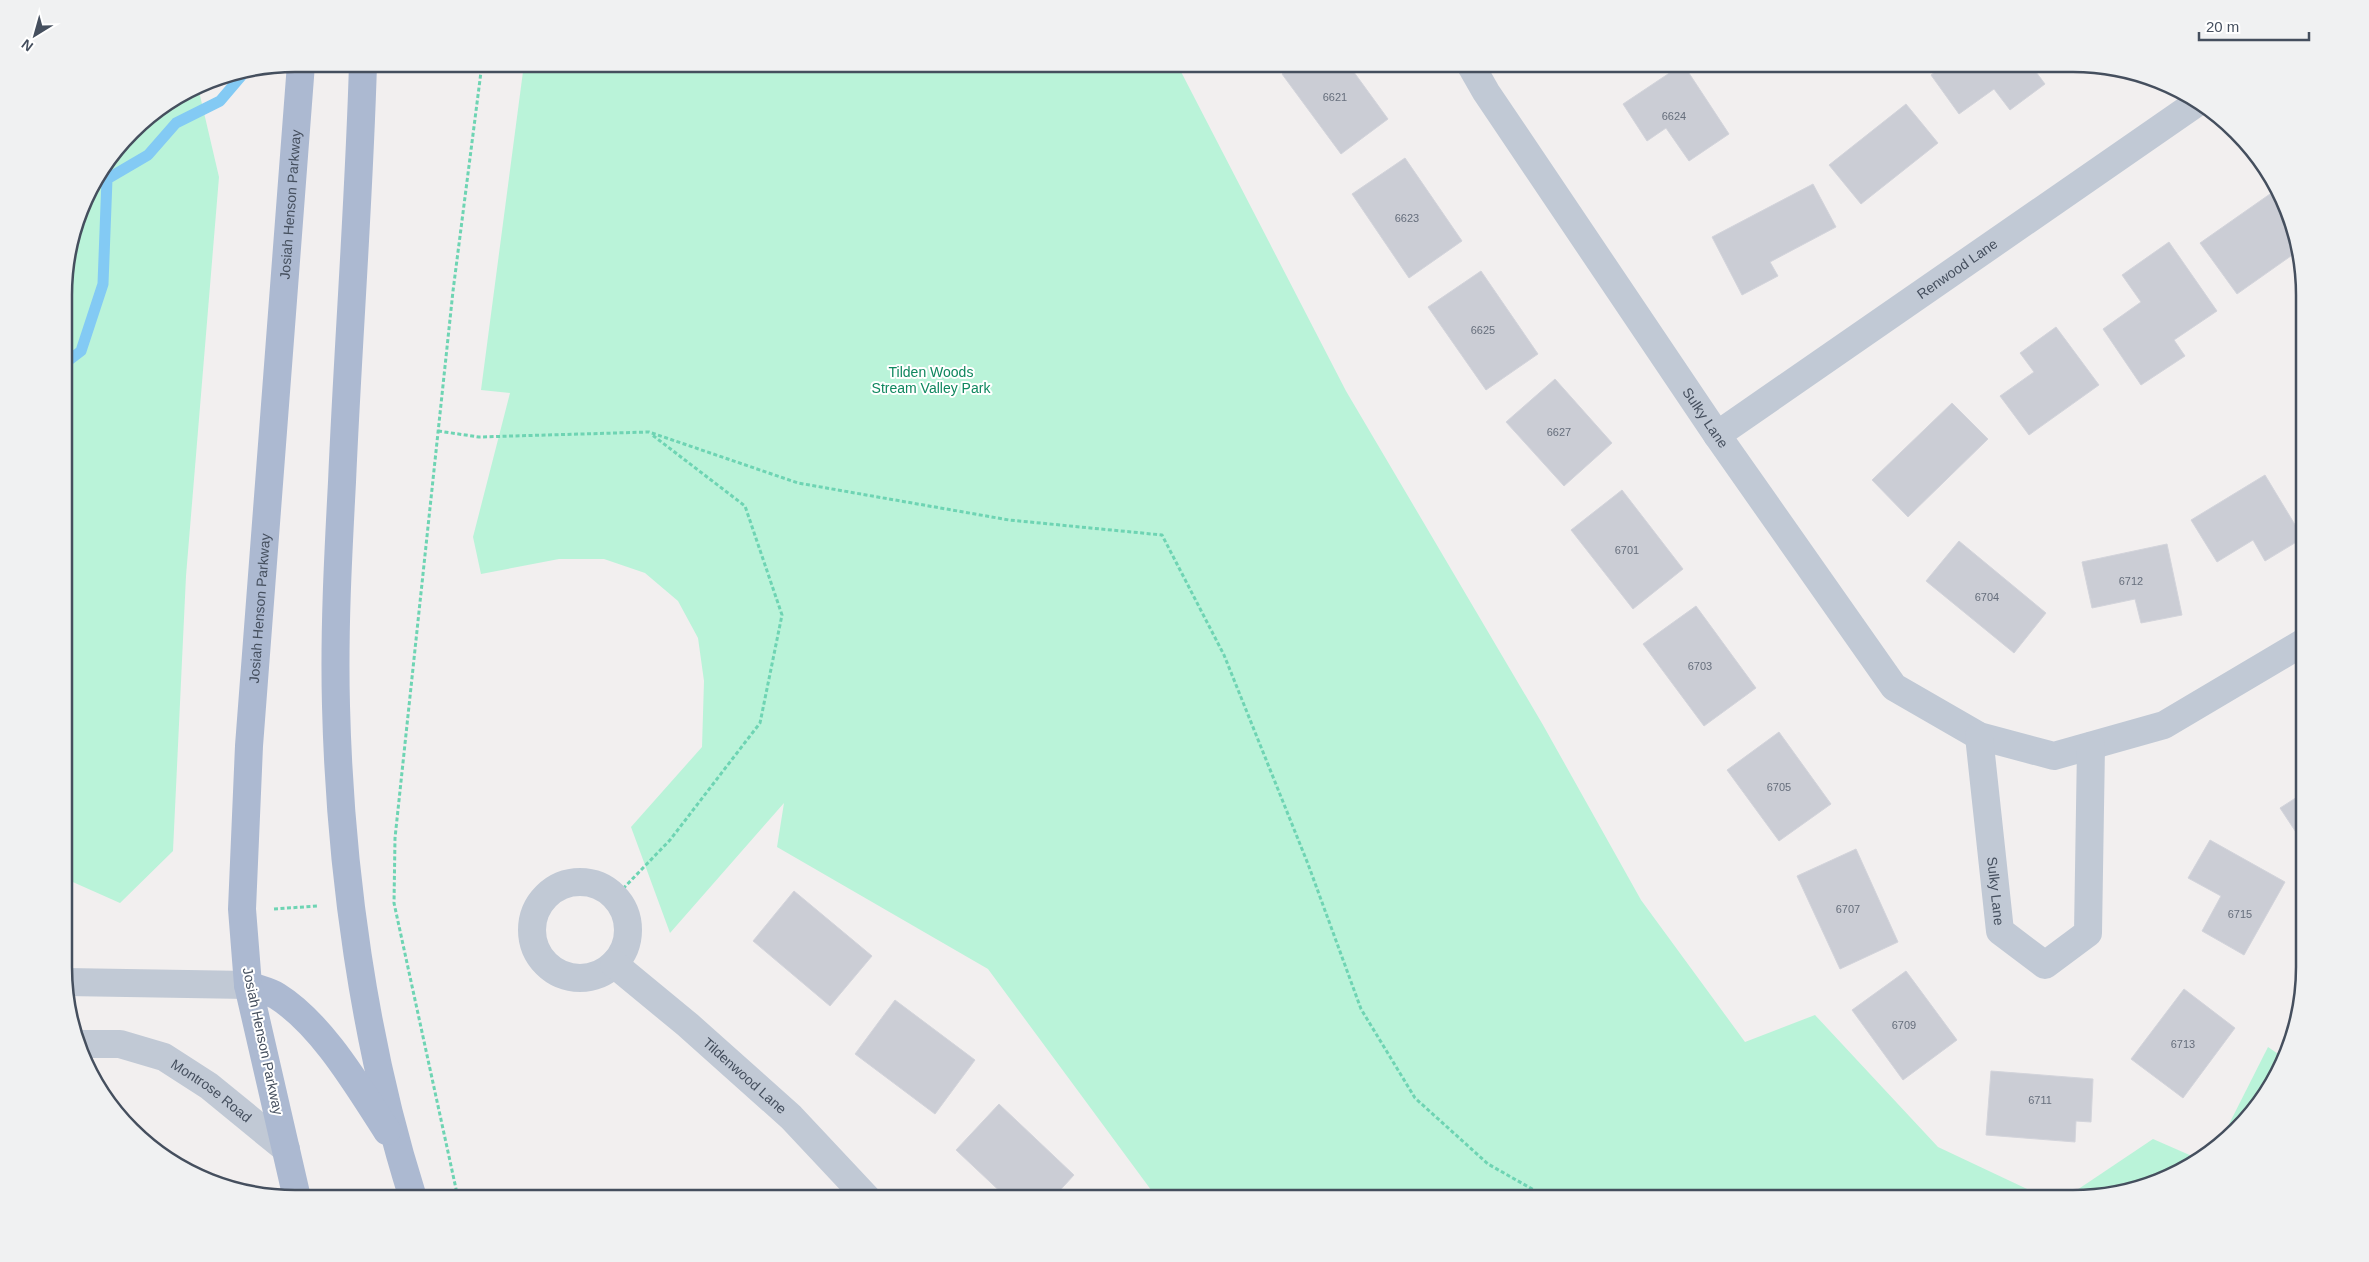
<svg xmlns="http://www.w3.org/2000/svg" width="2369" height="1262" viewBox="0 0 2369 1262" font-family="Arial,sans-serif">
  <style>
    .green { fill: #baf3d9 }
    .lines { fill: none; stroke-linecap: round; stroke-linejoin: round }
    .stream { stroke: #83caf4; stroke-width: 11 }
    .building { fill: #cbcdd5; stroke: #d3d4db }
    .path { stroke: #6ed4b3; stroke-width: 3; stroke-dasharray: 4 2.5; stroke-linecap: butt }
    .minor { stroke: #c1c9d5; stroke-width: 28 }
    .major { stroke: #acb9d1; stroke-width: 28 }
    .labels { text-anchor: middle; dominant-baseline: central; stroke-width: 4; stroke-linejoin: round; paint-order: stroke }
    .number-label { font-size: 11px; fill: #666e7c }
    .street-label { font-size: 14px; fill: #454f5e; stroke: #fff }
    .park-label { font-size: 14px; fill: #0f875e; stroke: #fff }
    .rim { fill: none; stroke: #454f5e; stroke-width: 2.5 }
  </style>
  <rect width="100%" height="100%" fill="#f2efef"/>
  <!-- green -->
  <g class="green">
    <path d="M524 64H1177L1346 391 1543 725 1641 900 1745 1042 1815 1015 1938 1147 2046 1198H1157L988 969 777 847 784 803 670 933 631 827 702 747 704 681 698 638 678 601 645 573 604 559H559L481 574 473 537 510 393 481 390Z"/>
    <path d="M198 87 219 177 186 576 173 851 120 903 66 879 64 280 88 193 143 122Z"/>
    <path d="M2268 1047 2284 1058 2281 1069 2247 1119 2218 1146Z"/>
    <path d="M2153 1139 2201 1160 2147 1186 2088 1198H2065Z"/>
  </g>
  <g class="lines">
    <!-- stream -->
    <path class="stream" d="M64 364 81 351 103 284 107 179 148 155 176 123 220 101 243 74"/>
  </g>
  <!-- building -->
  <g class="building">
    <path d="M1297 64H1348L1388 119 1341 154 1282 74Z"/>
    <path d="M1683 64 1729 134 1689 161 1666 128 1647 141 1623 104Z"/>
    <path d="M1946 64H2030L2045 84 2010 110 1994 89 1959 114 1931 75Z"/>
    <path d="M1906 104 1938 143 1861 204 1829 165Z"/>
    <path d="M1405 158 1462 241 1409 278 1352 194Z"/>
    <path d="M1813 184 1836 227 1770 262 1778 276 1742 295 1712 237Z"/>
    <path d="M2270 194 2284 214 2298 251 2237 294 2200 243Z"/>
    <path d="M2169 242 2217 311 2174 340 2185 356 2141 385 2103 329 2141 302 2122 275Z"/>
    <path d="M1481 271 1538 354 1486 390 1428 307Z"/>
    <path d="M2056 327 2099 385 2029 435 2000 396 2034 372 2020 353Z"/>
    <path d="M1555 379 1612 443 1564 486 1506 422Z"/>
    <path d="M1952 403 1988 439 1908 517 1872 480Z"/>
    <path d="M2265 475 2303 538 2265 561 2253 540 2217 562 2191 520Z"/>
    <path d="M1622 490 1683 569 1633 609 1571 530Z"/>
    <path d="M1959 541 2046 613 2014 653 1926 581Z"/>
    <path d="M2167 544 2182 615 2141 623 2135 599 2092 608 2082 562Z"/>
    <path d="M1696 606 1756 688 1704 726 1643 644Z"/>
    <path d="M1779 732 1831 804 1779 841 1727 770Z"/>
    <path d="M2305 792V846L2280 808Z"/>
    <path d="M2210 840 2285 882 2244 955 2202 931 2221 896 2188 878Z"/>
    <path d="M1856 849 1898 942 1840 969 1797 876Z"/>
    <path d="M794 891 872 956 830 1006 753 941Z"/>
    <path d="M1906 971 1957 1040 1903 1080 1852 1010Z"/>
    <path d="M2184 989 2235 1028 2183 1098 2131 1059Z"/>
    <path d="M895 1000 975 1060 935 1114 855 1054Z"/>
    <path d="M1991 1071 2093 1079 2091 1122 2076 1121 2075 1142 1986 1135Z"/>
    <path d="M999 1104 1074 1175 1053 1198H1007L956 1150Z"/>
  </g>
  <g class="lines">
    <!-- path -->
    <g class="path">
      <path d="M438 431 479 437 649 432 798 483 1009 520 1162 535 1224 655 1308 864 1361 1009 1415 1098 1488 1164 1548 1198"/>
      <path d="M614 898 670 840 760 723 782 615 745 506 651 434"/>
      <path d="M274 909 317 906"/>
      <path d="M458 1198 394 903 395 838 453 291 482 64"/>
    </g>
    <!-- minor -->
    <g class="minor">
      <path id="s1" d="M1470 64 1486 92 1717 435 1894 687 1979 736 2054 756 2164 725 2304 642"/>
      <path id="s2" d="M1717 435 2198 102"/>
      <path id="s3" d="M1979 736 2000 931 2045 965 2088 933 2091 746"/>
      <circle cx="580" cy="930" r="48"/>
      <path id="s4" d="M614 964 688 1025 791 1117 867 1198"/>
      <path d="M66 982 248 985"/>
      <path id="s5" d="M79 1044H120L164 1057 209 1086 286 1149"/>
    </g>
    <!-- major -->
    <g class="major">
      <path d="M363 64C359 203 348 343 342 482 338 557 334 632 336 706 340 868 364 1044 413 1198"/>
      <path d="M248 985C258 989 269 991 277 996 322 1024 359 1088 387 1131"/>
      <path id="s6" d="M297 1198 248 985 242 909 249 746 301 64"/>
    </g>
  </g>
  <g class="labels">
    <!-- number labels -->
    <g class="number-label">
      <text x="1335" y="97">6621</text>
      <text x="1674" y="116">6624</text>
      <text x="1407" y="218">6623</text>
      <text x="1483" y="330">6625</text>
      <text x="1559" y="432">6627</text>
      <text x="1627" y="550">6701</text>
      <text x="2131" y="581">6712</text>
      <text x="1987" y="597">6704</text>
      <text x="1700" y="666">6703</text>
      <text x="1779" y="787">6705</text>
      <text x="1848" y="909">6707</text>
      <text x="2240" y="914">6715</text>
      <text x="1904" y="1025">6709</text>
      <text x="2183" y="1044">6713</text>
      <text x="2040" y="1100">6711</text>
    </g>
    <!-- street labels -->
    <g class="street-label">
      <text stroke="none"><textPath href="#s6" startOffset="1001">Josiah Henson Parkway</textPath></text>
      <text stroke="none"><textPath href="#s2" startOffset="292">Renwood Lane</textPath></text>
      <text stroke="none"><textPath href="#s1" startOffset="425">Sulky Lane</textPath></text>
      <text stroke="none"><textPath href="#s6" startOffset="596">Josiah Henson Parkway</textPath></text>
      <text stroke="none"><textPath href="#s3" startOffset="156">Sulky Lane</textPath></text>
      <text transform="translate(263 1041) rotate(78)">Josiah Henson Parkway</text>
      <text stroke="none"><textPath href="#s4" startOffset="172">Tildenwood Lane</textPath></text>
      <text stroke="none"><textPath href="#s5" startOffset="145">Montrose Road</textPath></text>
    </g>
    <!-- park labels -->
    <g class="park-label">
      <text x="931" y="372">Tilden Woods<tspan x="931" dy="16">Stream Valley Park</tspan></text>
    </g>
  </g>
  <!-- crop -->
  <path d="M0 0H2369V1262H0ZM295 72H2073A223 223 0 0 1 2296 295V967A223 223 0 0 1 2073 1190H295A223 223 0 0 1 72 967V295A223 223 0 0 1 295 72Z" fill="#f0f1f2" fill-rule="evenodd"/>
  <path class="rim" d="M295 72H2073A223 223 0 0 1 2296 295V967A223 223 0 0 1 2073 1190H295A223 223 0 0 1 72 967V295A223 223 0 0 1 295 72Z"/>
  <!-- north arrow -->
  <g transform="translate(35 35) rotate(217)" stroke="#ffffff" stroke-width="4" paint-order="stroke">
  <path d="M0-4L9 19L0 12L-9 19Z" fill="#454f5e"/>
  <text y="-8" font-size="14" font-weight="bold" text-anchor="middle" fill="#454f5e">N</text>
  </g>
  <!-- scale -->
  <path d="M2199 32v8h110v-8" fill="none" stroke="#454f5e" stroke-width="2.5"/>
  <text x="2206" y="32" font-size="15" fill="#454f5e" stroke="#ffffff" stroke-width="4" paint-order="stroke">20 m</text>
</svg>
